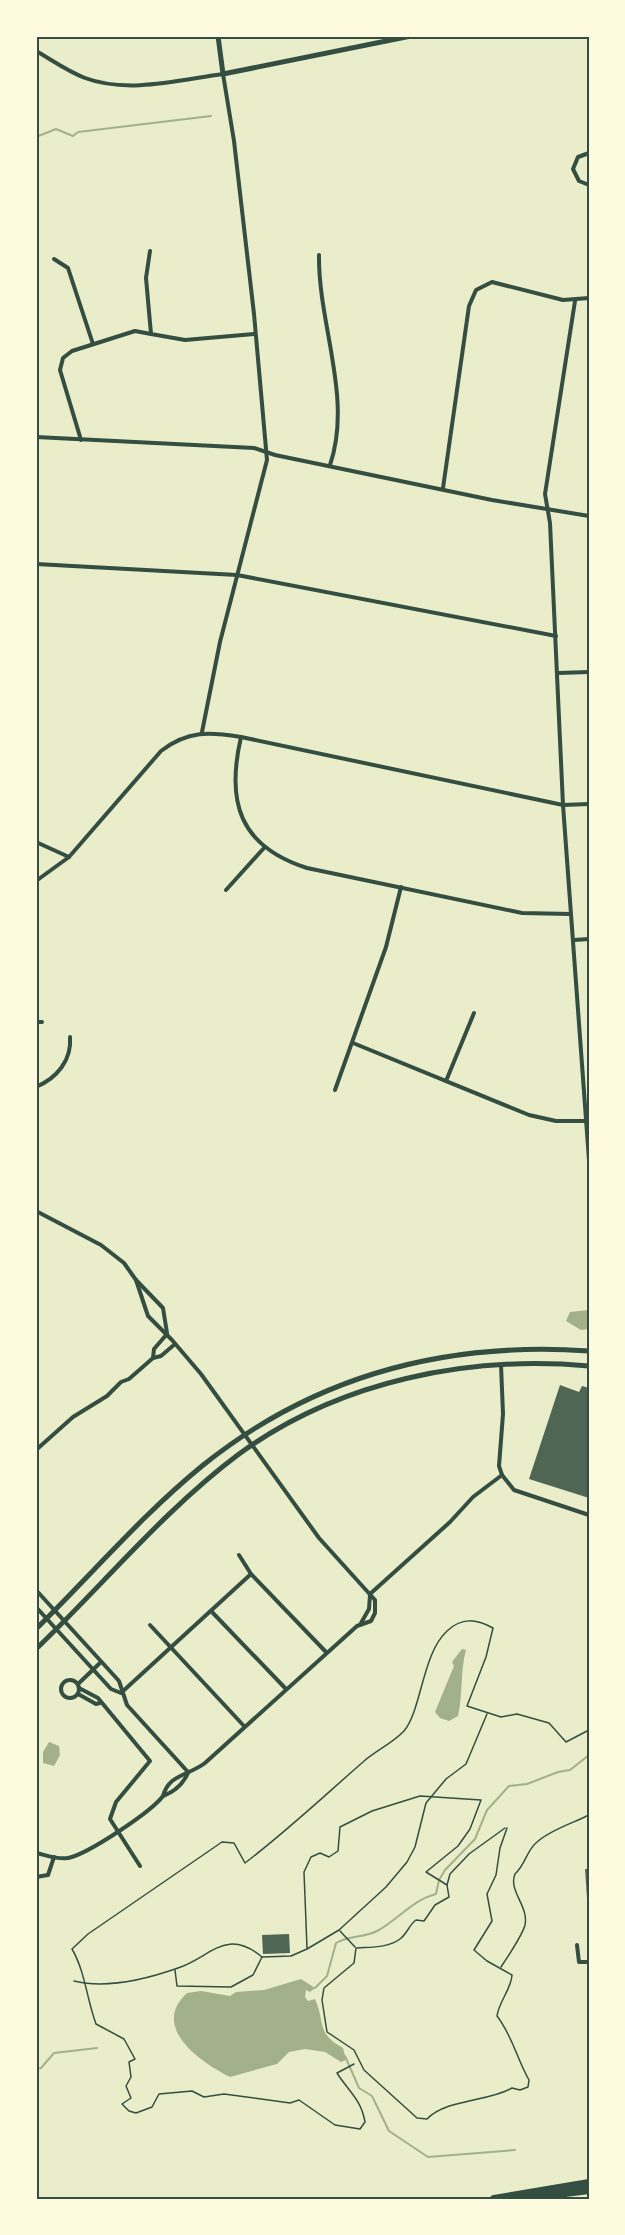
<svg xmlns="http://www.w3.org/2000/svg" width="625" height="2235" viewBox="0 0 625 2235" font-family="Arial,sans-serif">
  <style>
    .water { fill: #a3b18a }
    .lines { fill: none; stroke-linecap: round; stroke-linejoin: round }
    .stream { stroke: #a3b18a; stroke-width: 2 }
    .building { fill: #4f6655 }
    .path { stroke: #344e41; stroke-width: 1.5 }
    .minor { stroke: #344e41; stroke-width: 4 }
    .tertiary { stroke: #344e41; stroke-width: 5 }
    .secondary { stroke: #344e41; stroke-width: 5 }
    .motorway { stroke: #344e41; stroke-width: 8 }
    .neatline { fill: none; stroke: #344e41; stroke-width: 2 }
  </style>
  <rect width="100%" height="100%" fill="#e9edc9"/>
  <!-- water -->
  <g class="water">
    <path d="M589 1310V1329L581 1330 566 1321 570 1312Z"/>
    <path d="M462 1649 466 1650C460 1672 463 1695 458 1716L449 1721 440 1718 435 1712 454 1666 452 1662Z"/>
    <path d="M49 1742 59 1746 60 1755 54 1766 43 1763V1752Z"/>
    <path d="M301 1979 315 1988 310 1992 306 1990 305 1997 308 2001 315 1999C326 2024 315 2032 343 2048L346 2060 341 2062 325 2052 305 2049 289 2052 277 2064 230 2077C200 2062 150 2027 187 1993L201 1991 230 1996 236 1992 264 1990Z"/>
  </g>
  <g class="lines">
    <!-- stream -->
    <g class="stream">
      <path d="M36 137 56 129 73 136 78 132 211 116"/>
      <path d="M315 1988 327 1976 336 1943C349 1935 364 1938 377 1931 398 1920 412 1900 436 1894L439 1880 445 1870 475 1839 487 1810 509 1786 527 1784 558 1772 570 1770 589 1755"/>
      <path d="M345 2056 359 2088 372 2096 389 2131 428 2157 515 2150"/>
      <path d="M36 2069 41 2068 54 2053 97 2048"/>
    </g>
  </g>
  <!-- building -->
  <g class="building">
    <path d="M560 1385 579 1392 582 1386 589 1388V1498L529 1479Z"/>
    <path d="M585 1869H589V1898H587Z"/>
    <path d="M289 1934 290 1953 263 1954 262 1935Z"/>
  </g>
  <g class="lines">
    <!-- path -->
    <g class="path">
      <path d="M340 1931 355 1947"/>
      <path d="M307 1948 304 1872 311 1857 320 1853 329 1857 338 1851 340 1827 372 1811 420 1796 481 1800 470 1829 458 1846 426 1872 447 1885"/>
      <path d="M356 1948 354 1963 324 1988 322 2000 327 2032 354 2050 364 2070 417 2118 427 2119C446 2099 488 2102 512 2088L520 2090 528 2087 529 2080C517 2059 512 2035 497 2016 499 2001 511 1990 512 1975L487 1961 474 1950 492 1921 487 1894 496 1875 500 1848 507 1828"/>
      <path d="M357 1948C371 1947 388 1948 400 1939 407 1934 409 1925 416 1920L424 1921 435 1905 449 1897 447 1885 450 1874 469 1854 505 1828"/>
      <path d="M501 1967C507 1958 523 1933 525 1925 529 1906 508 1891 515 1874 526 1864 526 1851 537 1842 550 1830 573 1823 589 1815"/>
      <path d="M175 1970 177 1986 231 1987 253 1975 262 1957"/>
      <path d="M74 1981C107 1989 147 1979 178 1968 211 1957 226 1927 262 1957L291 1956 307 1949 339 1930 386 1887 407 1862 415 1847 426 1803 446 1779 466 1764 487 1714"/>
      <path d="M354 2064 337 2073C349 2092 361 2099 365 2122L360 2129 335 2125 299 2100 290 2103 224 2094 204 2097 192 2091 159 2094 152 2107 136 2113 129 2111 122 2104 131 2098 126 2086 131 2077 129 2062 135 2059 124 2039 96 2024C87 2000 85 1971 72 1949L88 1934 222 1842 234 1843 245 1863C287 1831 324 1796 363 1762 375 1751 393 1743 404 1731 422 1709 422 1654 447 1631 462 1617 476 1619 493 1628L486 1657 467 1706 501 1717 517 1714 549 1723 566 1742 589 1730"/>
    </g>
    <!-- minor -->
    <g class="minor">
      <path d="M36 51C52 60 67 71 85 78 128 94 179 80 223 74L234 141 254 314 267 460 220 642 202 732"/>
      <path d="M589 153 578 157 573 169 579 181 589 185"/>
      <path d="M150 251 146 278 151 334 185 340 254 334"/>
      <path d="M319 255C318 324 353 398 330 465"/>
      <path d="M54 259 68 268 93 344"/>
      <path d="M575 301 545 494 550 523 563 805 589 1160"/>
      <path d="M36 437 254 448 275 455 492 500 589 516"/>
      <path d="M81 440 60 370 63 358 72 351 135 331 151 334"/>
      <path d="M443 488 469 306 476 290 492 282 563 300 589 298"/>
      <path d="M36 564 237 575 556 636"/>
      <path d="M558 673 589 672"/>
      <path d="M241 737C226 802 239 846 307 868L522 913 570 914"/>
      <path d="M36 842 69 857"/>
      <path d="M36 881 69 857 161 751C188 730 210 732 241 737L563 805 589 804"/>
      <path d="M226 890 264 848"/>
      <path d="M574 940 589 939"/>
      <path d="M36 1022H42"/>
      <path d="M353 1043 529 1115 556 1121H586"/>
      <path d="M446 1081 474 1013"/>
      <path d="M36 1087C57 1078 72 1060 70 1037"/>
      <path d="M335 1090 386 947 401 887"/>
      <path d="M36 1211 101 1245 124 1263 136 1280 163 1308 167 1333"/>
      <path d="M136 1280 148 1316 172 1340 201 1374 319 1538 375 1600V1613L371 1621 357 1626 205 1763C188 1776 169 1774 163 1796"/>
      <path d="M153 1358 154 1349 167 1334"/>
      <path d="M501 1365 503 1414 499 1466 502 1475 514 1490 589 1515"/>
      <path d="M36 1450 73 1417 107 1396 121 1382 129 1379 153 1358 161 1356 175 1344"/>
      <path d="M239 1555 251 1574 326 1652"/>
      <path d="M36 1590 119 1681 127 1705 188 1772"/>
      <path d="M370 1594 450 1522 473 1497 502 1475"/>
      <path d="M36 1607 111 1689 121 1693"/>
      <path d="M212 1612 286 1689"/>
      <path d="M361 1623 369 1609 370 1595"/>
      <path d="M150 1625 244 1726"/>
      <circle cx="70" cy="1689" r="9"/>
      <path d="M78 1684 101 1662"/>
      <path d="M79 1688 98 1698 150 1761 116 1802 110 1819 140 1866"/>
      <path d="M122 1692 251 1574"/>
      <path d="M78 1694 96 1704 100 1703"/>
      <path d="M36 1853C46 1855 58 1860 68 1858 88 1854 151 1812 163 1796 174 1792 183 1784 188 1773"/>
      <path d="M36 1877 48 1875 54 1857"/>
      <path d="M577 1945 579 1962H589"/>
    </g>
    <!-- tertiary -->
    <path class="tertiary" d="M218 36 223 74 411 36"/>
    <!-- secondary -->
    <g class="secondary">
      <path d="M36 1629C91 1575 142 1515 202 1466 315 1375 445 1341 589 1351"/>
      <path d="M36 1649C104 1584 164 1510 239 1454 339 1381 468 1355 589 1366"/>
    </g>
    <!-- motorway -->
    <g class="motorway">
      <path d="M534 2197 589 2190"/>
      <path d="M494 2199 589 2183"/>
    </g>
  </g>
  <!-- border -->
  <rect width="625" height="2235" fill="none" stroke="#fefae0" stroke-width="75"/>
  <rect x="38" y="38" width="550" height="2160" class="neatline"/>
</svg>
